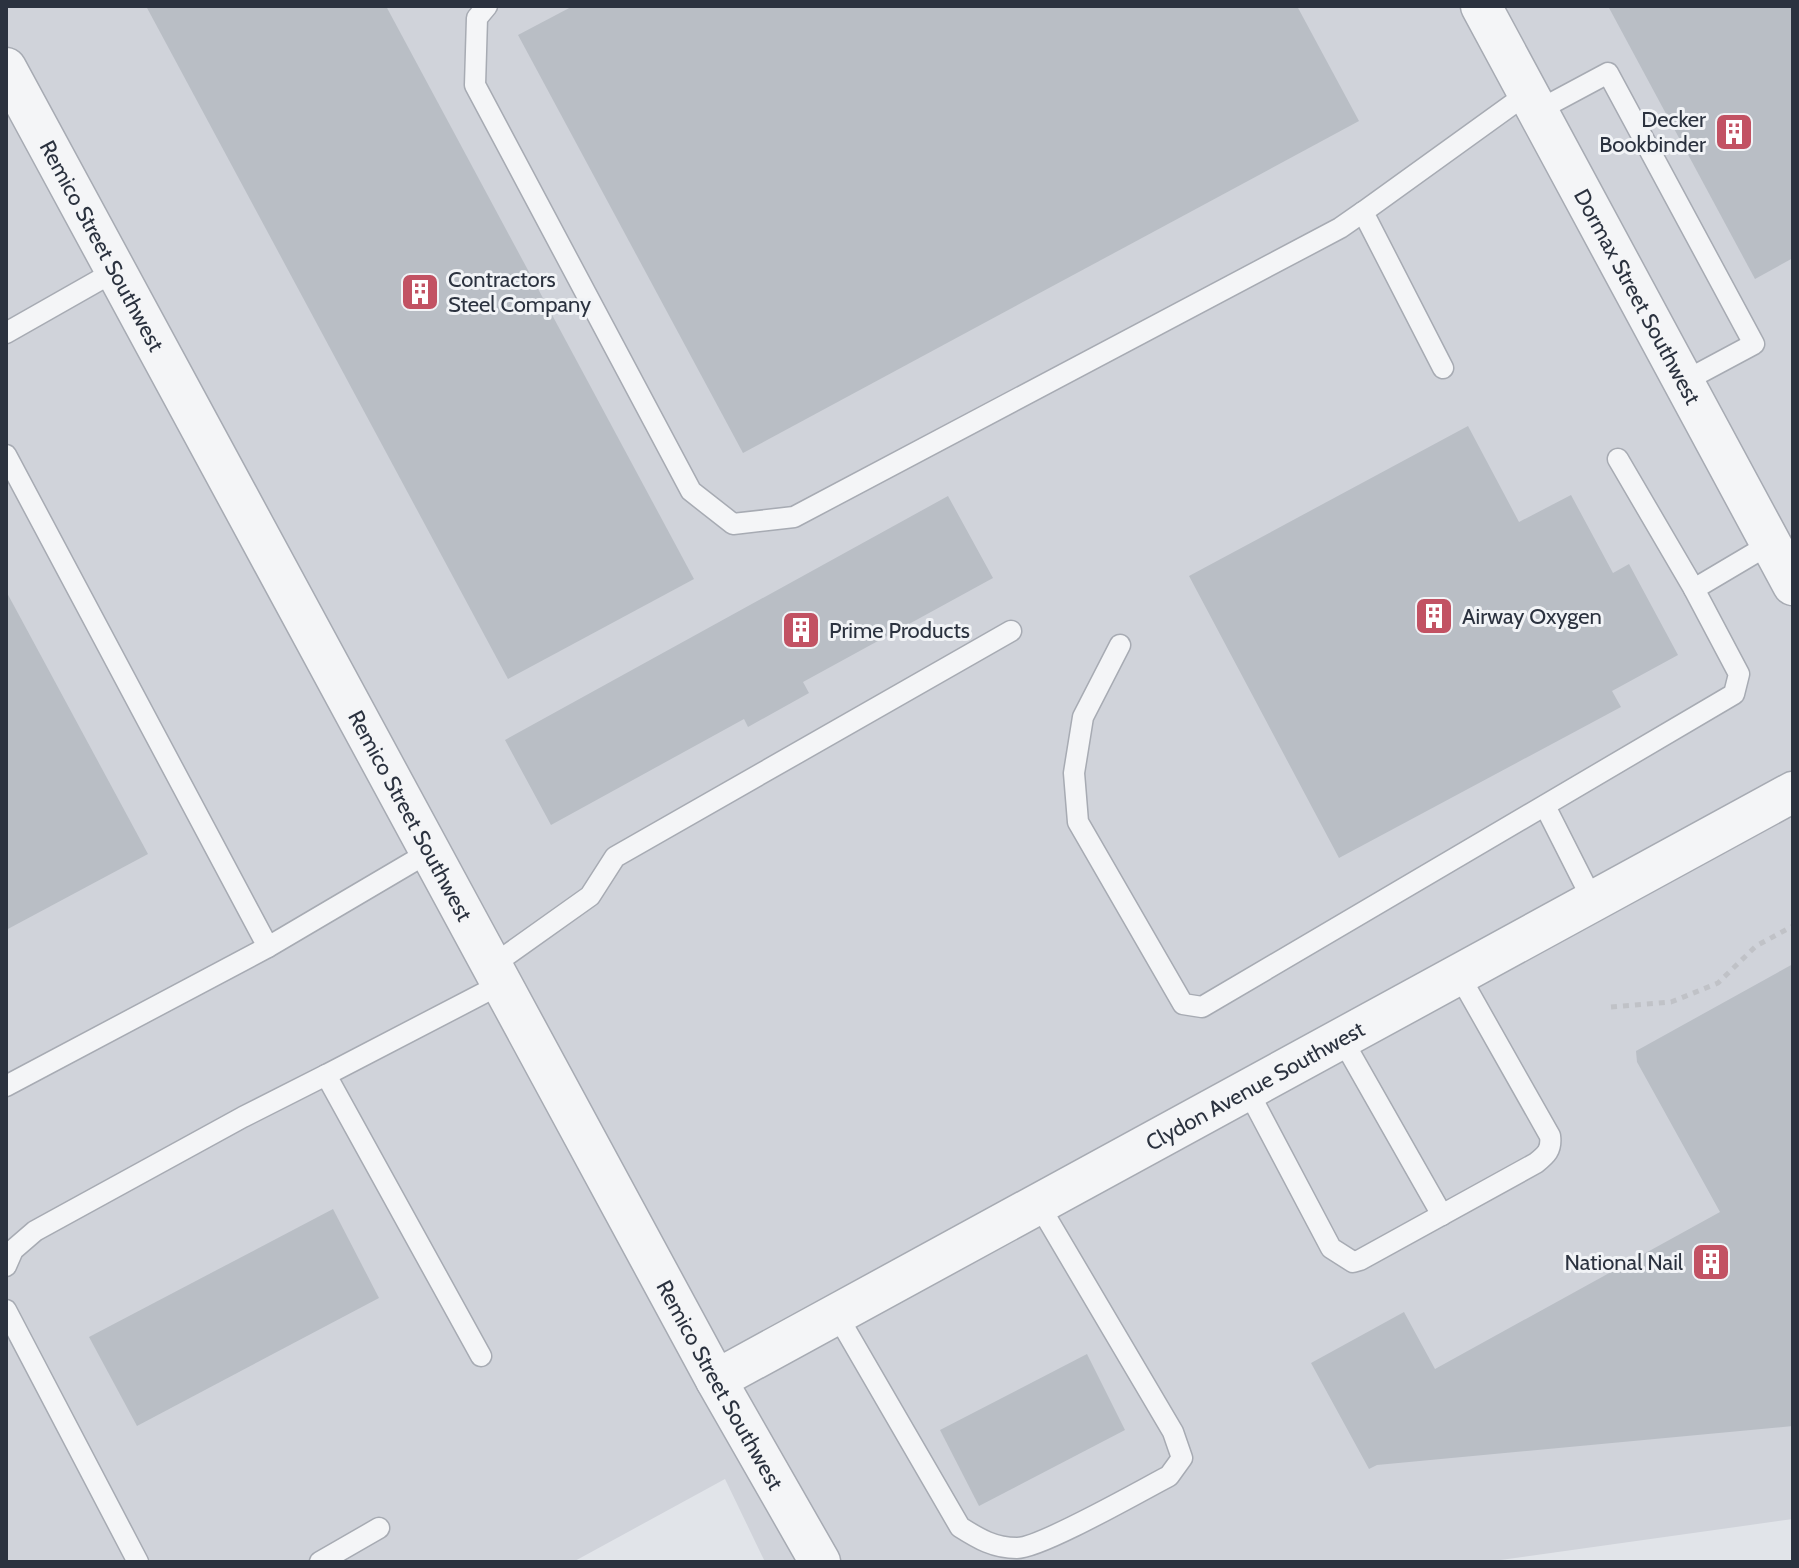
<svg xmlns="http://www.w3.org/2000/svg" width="1799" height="1568" viewBox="0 0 1799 1568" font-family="Cabin,sans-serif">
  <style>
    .built { fill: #d0d3da }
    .building { fill: #b9bec5 }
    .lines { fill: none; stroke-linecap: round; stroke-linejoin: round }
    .service-casing { stroke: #a7abb3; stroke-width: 23 }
    .minor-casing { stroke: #a7abb3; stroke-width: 43 }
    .path { stroke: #c0c2c7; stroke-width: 5; stroke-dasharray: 6 6; stroke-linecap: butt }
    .service { stroke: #f4f5f7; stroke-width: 20 }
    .minor { stroke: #f4f5f7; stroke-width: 40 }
    .labels { text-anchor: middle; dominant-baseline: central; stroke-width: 6; stroke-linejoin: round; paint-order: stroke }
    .poi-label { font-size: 22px; fill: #2b323f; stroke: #f1f3f6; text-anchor: start }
    .street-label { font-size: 22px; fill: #2b323f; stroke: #f1f3f6 }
  </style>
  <rect width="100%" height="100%" fill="#e1e4e9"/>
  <!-- built -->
  <path class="built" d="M6 6H1793V1519L1486 1562H765L725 1479 573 1562H6Z"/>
  <!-- building -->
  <g class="building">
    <path d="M146 6H386L694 579 508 679Z"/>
    <path d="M573 6H1297L1359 121 743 453 518 35Z"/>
    <path d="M1608 6H1793V258L1755 279Z"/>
    <path d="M1468 426 1519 522 1571 495 1613 573 1629 564 1678 655 1612 691 1621 707 1339 858 1189 576Z"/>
    <path d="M948 496 993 578 803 682 809 693 748 727 744 719 551 825 505 740Z"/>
    <path d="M6 591 148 854 6 930Z"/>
    <path d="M1793 964V1426L1377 1465 1369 1469 1311 1363 1404 1312 1435 1369 1720 1212 1637 1062 1636 1051Z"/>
    <path d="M333 1209 379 1298 137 1426 89 1337Z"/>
    <path d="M1087 1354 1125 1430 979 1506 940 1430Z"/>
  </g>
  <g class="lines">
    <defs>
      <g id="service">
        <path d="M487 6 477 18 475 85 691 491 733 524 794 517 1340 228 1363 212"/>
        <path d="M1537 111 1608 73 1754 344 1683 382"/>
        <path d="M6 333 117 270"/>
        <path d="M1443 368 1363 212 1528 93"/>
        <path d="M6 455 268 947 6 1086"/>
        <path d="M1618 459 1694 589 1770 544"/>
        <path d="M1120 645 1083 717 1074 773 1078 822 1183 1004 1202 1007 1734 694 1739 674 1694 589"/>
        <path d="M1545 806 1593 901"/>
        <path d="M268 947 431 851"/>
        <path d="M493 965 590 896 615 857 1011 631"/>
        <path d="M1342 1039 1442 1215"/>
        <path d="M1248 1091 1331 1248 1353 1262 1360 1260 1536 1163C1546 1155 1552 1150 1550 1136L1459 975"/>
        <path d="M6 1266 13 1250 35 1231 243 1117 326 1075"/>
        <path d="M6 1310 138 1562"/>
        <path d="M837 1315 960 1527C979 1539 994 1548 1017 1548 1041 1548 1142 1490 1169 1476L1182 1458 1173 1432 1039 1205"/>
        <path d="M481 1356 326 1075 503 983"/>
        <path d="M320 1562 379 1528"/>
      </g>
      <g id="minor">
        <path id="s1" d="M1481 6 1793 585"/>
        <path id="s2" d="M6 68 716 1380 820 1562"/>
        <path id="s3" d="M716 1380 1793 792"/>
      </g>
    </defs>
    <!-- service casing -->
    <use href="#service" class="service-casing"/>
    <!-- minor casing -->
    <use href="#minor" class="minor-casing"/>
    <!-- path -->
    <path class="path" d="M1611 1007 1671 1002 1718 983 1756 946 1793 926"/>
    <!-- service -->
    <use href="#service" class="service"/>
    <!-- minor -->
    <use href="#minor" class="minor"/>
  </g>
  <!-- icons -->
  <defs>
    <symbol id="building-square" viewBox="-11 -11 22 22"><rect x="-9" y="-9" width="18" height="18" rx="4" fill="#c25263" stroke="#f1f3f6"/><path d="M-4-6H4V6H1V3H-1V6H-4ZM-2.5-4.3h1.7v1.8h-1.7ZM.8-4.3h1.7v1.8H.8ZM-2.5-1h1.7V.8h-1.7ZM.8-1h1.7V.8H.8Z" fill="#fff"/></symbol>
  </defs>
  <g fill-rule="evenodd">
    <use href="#building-square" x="1712" y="110" width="44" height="44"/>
    <use href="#building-square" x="398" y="270" width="44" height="44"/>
    <use href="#building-square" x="1412" y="594" width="44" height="44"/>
    <use href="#building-square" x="779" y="608" width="44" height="44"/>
    <use href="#building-square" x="1689" y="1240" width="44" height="44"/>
  </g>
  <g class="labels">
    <!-- poi labels -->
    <g class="poi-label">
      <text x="1706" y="119" text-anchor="end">Decker<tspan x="1706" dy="25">Bookbinder</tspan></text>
      <text x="448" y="279">Contractors<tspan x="448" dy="25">Steel Company</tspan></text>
      <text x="1462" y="616">Airway Oxygen</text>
      <text x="829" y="630">Prime Products</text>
      <text x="1683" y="1262" text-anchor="end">National Nail</text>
    </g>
    <!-- street labels -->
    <g class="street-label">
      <text stroke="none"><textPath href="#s2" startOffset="202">Remico Street Southwest</textPath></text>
      <text stroke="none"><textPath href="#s1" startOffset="330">Dormax Street Southwest</textPath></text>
      <text stroke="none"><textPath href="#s2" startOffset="850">Remico Street Southwest</textPath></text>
      <text stroke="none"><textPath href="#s3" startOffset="614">Clydon Avenue Southwest</textPath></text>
      <text stroke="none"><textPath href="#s2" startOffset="1498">Remico Street Southwest</textPath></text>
    </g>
  </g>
  <!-- border -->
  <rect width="1799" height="1568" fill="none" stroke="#2b323f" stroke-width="16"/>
</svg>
